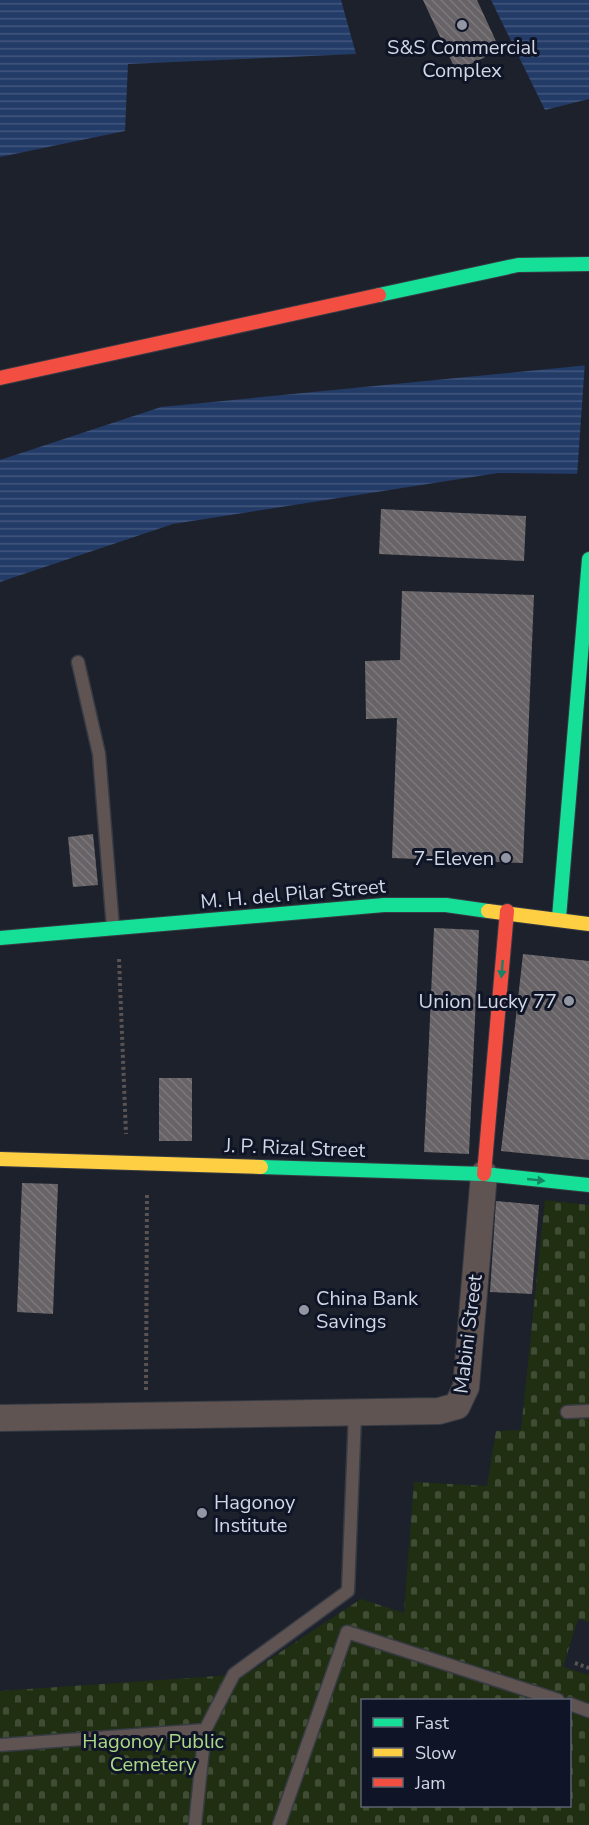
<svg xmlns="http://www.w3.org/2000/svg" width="589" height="1825" viewBox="0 0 589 1825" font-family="'Nunito Sans',sans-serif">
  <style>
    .cemetery { fill: url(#cemetery-stones); fill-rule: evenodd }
    .water { fill: url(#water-rules) }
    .pier { fill: #1d212b }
    .building { fill: url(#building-back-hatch) }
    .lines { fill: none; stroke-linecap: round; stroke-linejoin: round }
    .lane-casing { stroke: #373b44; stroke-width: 15 }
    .street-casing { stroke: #373b44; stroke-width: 28 }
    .fast-casing { stroke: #373b44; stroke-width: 16 }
    .slow-casing { stroke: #373b44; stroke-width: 16 }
    .jam-casing { stroke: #373b44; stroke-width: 16 }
    .path { stroke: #5a5354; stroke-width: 4; stroke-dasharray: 3 3; stroke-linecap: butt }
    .lane { stroke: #5f5452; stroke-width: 12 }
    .street { stroke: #5f5452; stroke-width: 26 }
    .fast { stroke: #16e098; stroke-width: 14 }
    .slow { stroke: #ffcf43; stroke-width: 14 }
    .jam { stroke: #f24e42; stroke-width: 14 }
    .oneway { fill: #138565 }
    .poi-dot { fill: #9397a3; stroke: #0f1527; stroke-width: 2 }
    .labels { text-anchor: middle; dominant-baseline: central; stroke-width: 6; stroke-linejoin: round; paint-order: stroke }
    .poi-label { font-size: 20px; fill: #d2d7e4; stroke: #0f1527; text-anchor: end }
    .street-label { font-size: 20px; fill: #d2d7e4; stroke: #0f1527 }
    .park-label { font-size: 20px; fill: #abd886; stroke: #0f1527 }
  </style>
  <defs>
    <pattern id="cemetery-stones" width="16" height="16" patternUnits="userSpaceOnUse" patternTransform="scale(1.5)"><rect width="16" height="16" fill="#202f12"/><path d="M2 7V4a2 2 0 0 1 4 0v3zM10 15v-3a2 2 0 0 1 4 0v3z" fill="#404c34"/></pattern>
    <pattern id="water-rules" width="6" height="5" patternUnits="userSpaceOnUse" patternTransform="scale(1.5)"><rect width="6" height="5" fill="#233b67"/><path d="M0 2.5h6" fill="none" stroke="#42577d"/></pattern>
    <pattern id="building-back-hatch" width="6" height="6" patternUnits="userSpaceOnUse" patternTransform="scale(1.5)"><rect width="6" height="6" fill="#676366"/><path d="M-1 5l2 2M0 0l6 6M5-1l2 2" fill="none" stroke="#7c797c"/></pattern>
  </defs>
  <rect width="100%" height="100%" fill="#1d212b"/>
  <!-- cemetery -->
  <path class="cemetery" d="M545 1200 589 1205V1622L578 1619 563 1667 589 1675V1825H0V1691L247 1674 361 1599 404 1613 414 1482 487 1486 496 1431 521 1430ZM362 1700H570V1806H362Z"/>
  <!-- water -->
  <g class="water">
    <path d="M0 0H341L356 54 128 64 125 131 0 157Z"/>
    <path d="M491 0H589V99L545 110Z"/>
    <path d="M589 365V474L498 473 173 524 0 582V460L161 407Z"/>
  </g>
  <!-- pier -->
  <path class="pier" d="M585 362H589V477H577Z"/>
  <!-- building -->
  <g class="building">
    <path d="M423 0H477L500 50 456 71Z"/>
    <path d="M381 509 526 516 524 561 379 554Z"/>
    <path d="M402 591 534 595 523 863 392 858 397 718 366 719 365 661 400 660Z"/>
    <path d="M93 834 98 885 73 887 68 837Z"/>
    <path d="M434 928 479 930 469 1154 424 1152Z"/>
    <path d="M523 954 589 961V1160L501 1151Z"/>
    <rect x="159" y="1078" width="33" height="63"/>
    <path d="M22 1183 58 1184 53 1314 17 1312Z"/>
    <path d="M496 1201 539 1205 532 1294 490 1292Z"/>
  </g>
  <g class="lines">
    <defs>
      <g id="lane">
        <path d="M78 662 99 754 113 928"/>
        <path d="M567 1412 589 1411"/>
        <path d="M570 1704 589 1711"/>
        <path d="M0 1745 205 1730 234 1674 348 1591 355 1414"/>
        <path d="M195 1825 205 1730"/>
        <path d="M279 1825 347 1632 558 1700"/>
      </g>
      <path id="street" d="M0 1418 439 1411 457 1406 466 1387 484 1174"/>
      <g id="fast">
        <path d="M379 295 518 265 589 264"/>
        <path d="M559 918 589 559"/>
        <path d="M0 938 384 905H446L488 911"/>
        <path d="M261 1167 484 1174 589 1185"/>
      </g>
      <g id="slow">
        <path d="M488 911 589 924"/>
        <path d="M0 1159 261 1167"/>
      </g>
      <g id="jam">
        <path d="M0 378 379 295"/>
        <path d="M484 1174 507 911"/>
      </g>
    </defs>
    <!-- lane casing -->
    <use href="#lane" class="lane-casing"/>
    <!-- street casing -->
    <use href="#street" class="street-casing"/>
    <!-- fast casing -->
    <use href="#fast" class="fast-casing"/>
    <!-- slow casing -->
    <use href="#slow" class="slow-casing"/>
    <!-- jam casing -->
    <use href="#jam" class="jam-casing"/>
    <!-- path -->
    <g class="path">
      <path d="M119 959 126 1134"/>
      <path d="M146 1390 147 1194"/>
      <path d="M575 1663 589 1668"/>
    </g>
    <!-- lane -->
    <use href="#lane" class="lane"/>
    <!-- street -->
    <use href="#street" class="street"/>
    <!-- fast -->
    <use href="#fast" class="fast"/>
    <!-- slow -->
    <use href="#slow" class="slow"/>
    <!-- jam -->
    <use href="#jam" class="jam"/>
  </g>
  <!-- one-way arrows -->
  <defs><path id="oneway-solid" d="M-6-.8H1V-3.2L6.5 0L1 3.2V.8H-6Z" transform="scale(1.5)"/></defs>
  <g class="oneway">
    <use href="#oneway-solid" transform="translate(502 969) rotate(95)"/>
    <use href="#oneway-solid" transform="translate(536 1180) rotate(6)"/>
  </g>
  <!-- markers -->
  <g class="poi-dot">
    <circle cx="462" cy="25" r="6"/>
    <circle cx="506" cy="858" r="6"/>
    <circle cx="569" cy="1001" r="6"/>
    <circle cx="304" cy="1310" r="6"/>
    <circle cx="202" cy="1513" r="6"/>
  </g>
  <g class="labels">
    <!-- poi labels -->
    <g class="poi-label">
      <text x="462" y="47" text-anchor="middle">S&amp;S Commercial<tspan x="462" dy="23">Complex</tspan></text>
      <text x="494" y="858">7-Eleven</text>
      <text x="557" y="1001">Union Lucky 77</text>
      <text x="316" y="1298" text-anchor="start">China Bank<tspan x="316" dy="23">Savings</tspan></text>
      <text x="214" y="1502" text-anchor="start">Hagonoy<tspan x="214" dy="23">Institute</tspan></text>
    </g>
    <!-- street labels -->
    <g class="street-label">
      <text transform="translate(293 894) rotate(-5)">M. H. del Pilar Street</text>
      <text transform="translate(295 1148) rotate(2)">J. P. Rizal Street</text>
      <text transform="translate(468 1334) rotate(-83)">Mabini Street</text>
    </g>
    <!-- park labels -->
    <g class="park-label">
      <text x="153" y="1741">Hagonoy Public<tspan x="153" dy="23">Cemetery</tspan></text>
    </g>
  </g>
  <!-- legend -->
  <rect x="361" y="1699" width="210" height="108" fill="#0f1527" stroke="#5d6373" stroke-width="1.5"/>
  <rect x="373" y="1718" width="30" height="9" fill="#16e098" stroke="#5d6373" stroke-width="1.5"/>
  <text x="415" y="1729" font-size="18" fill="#d2d7e4">Fast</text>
  <rect x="373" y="1748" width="30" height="9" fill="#ffcf43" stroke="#5d6373" stroke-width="1.5"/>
  <text x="415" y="1759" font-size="18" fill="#d2d7e4">Slow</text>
  <rect x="373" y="1778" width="30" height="9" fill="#f24e42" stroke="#5d6373" stroke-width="1.5"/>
  <text x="415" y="1789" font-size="18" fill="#d2d7e4">Jam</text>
</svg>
